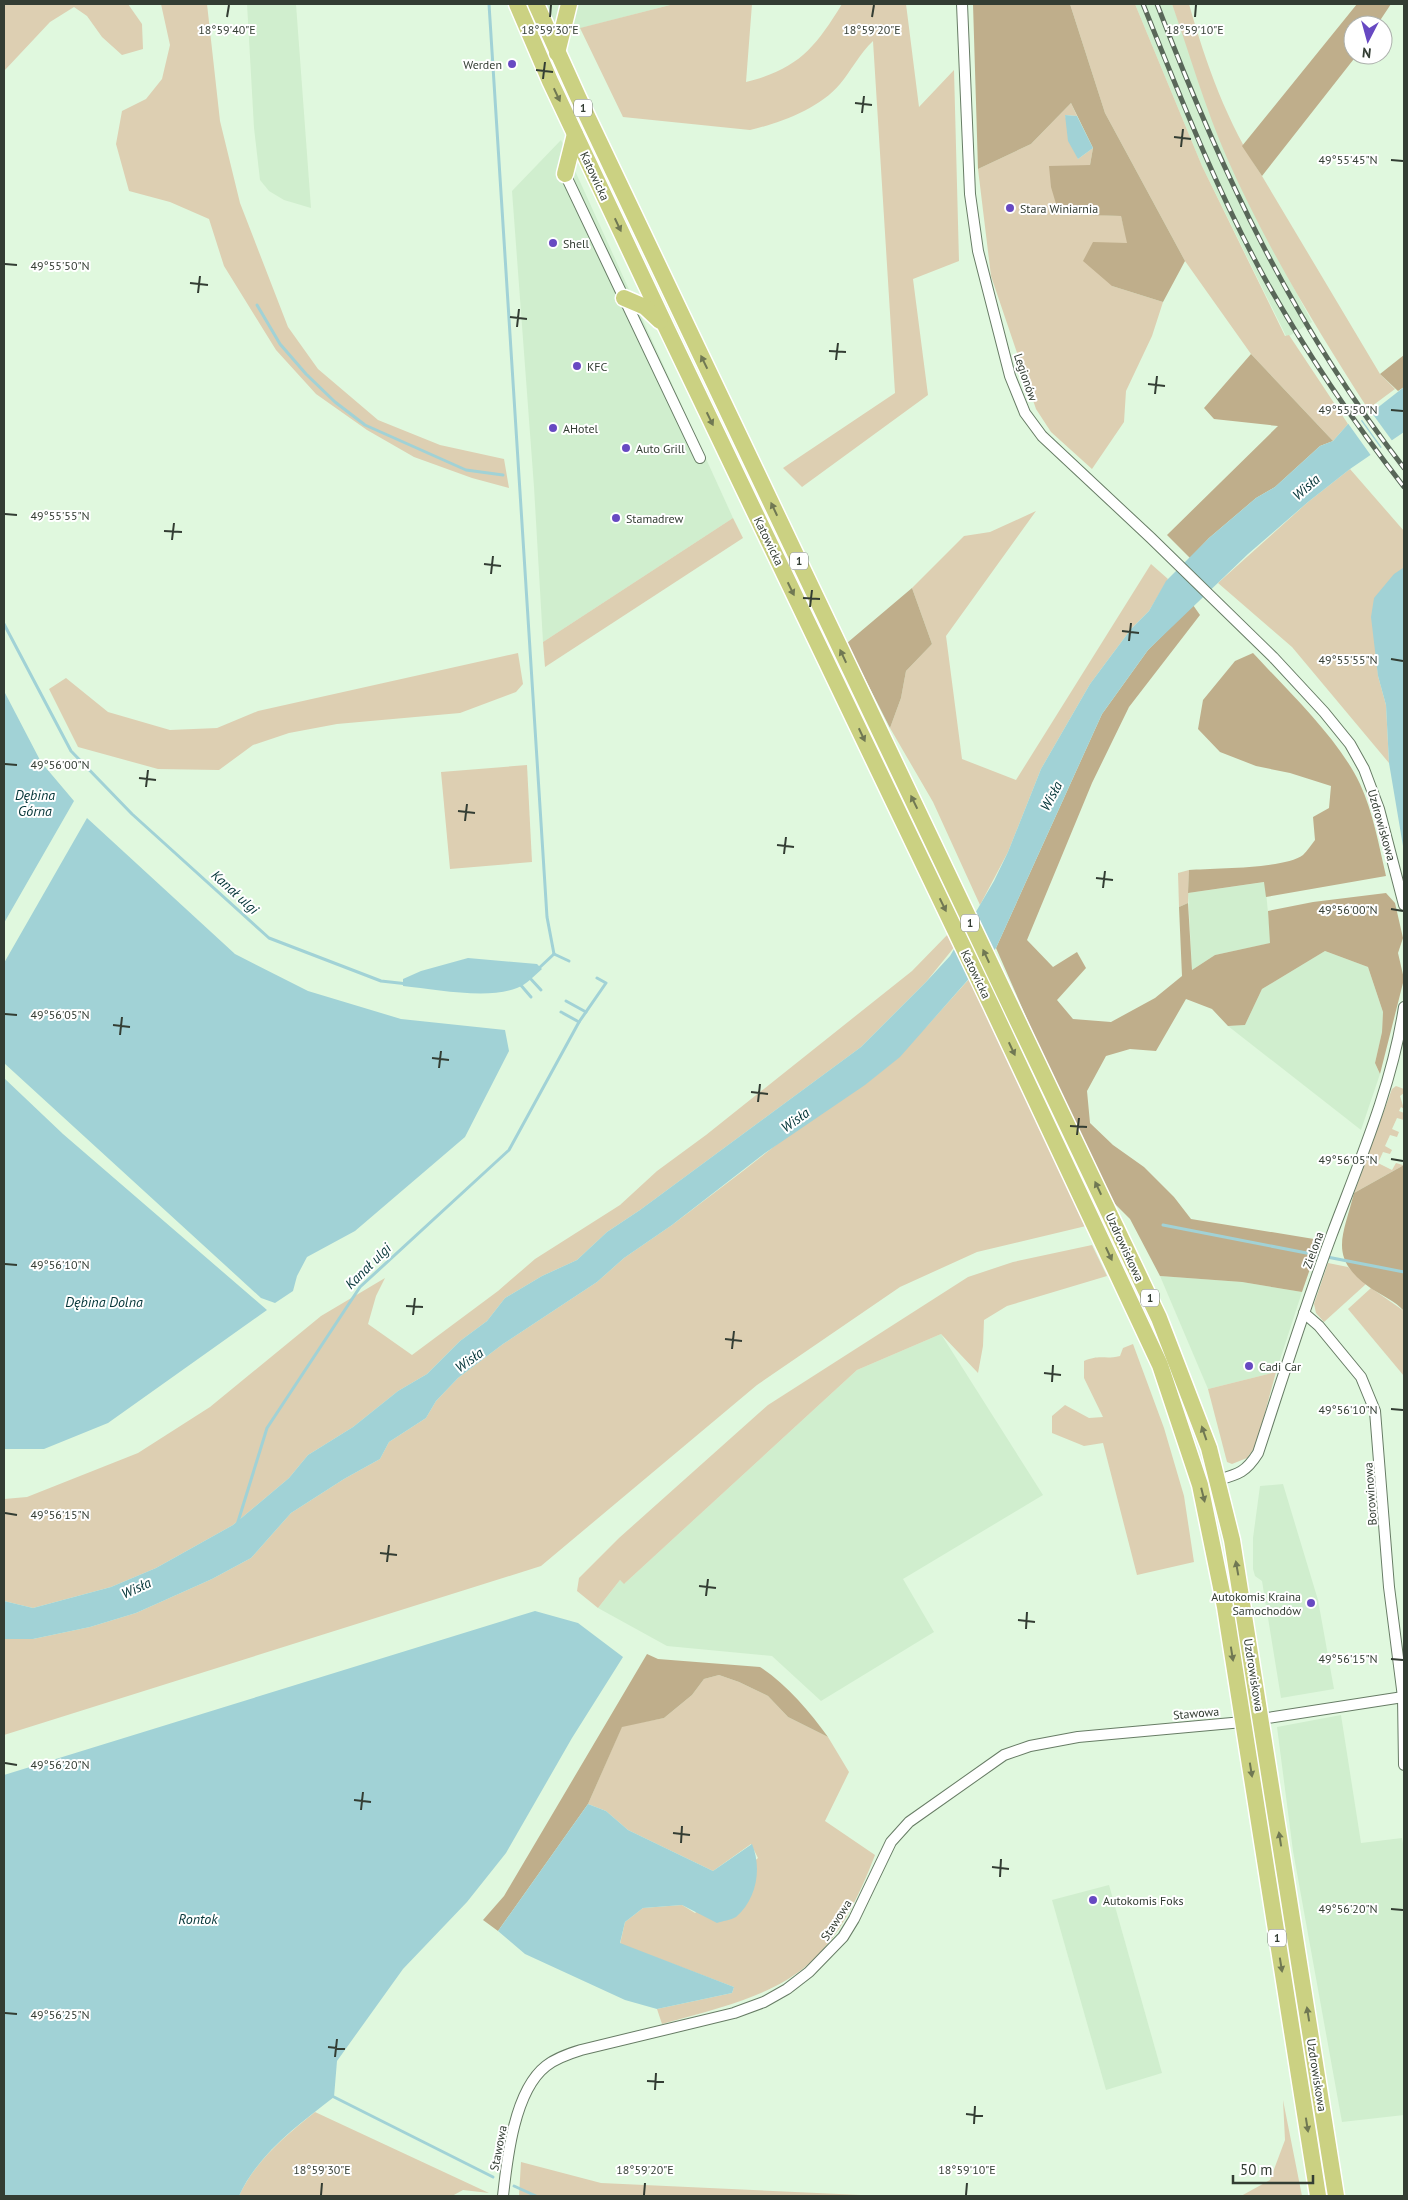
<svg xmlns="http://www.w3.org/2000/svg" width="1408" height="2200" viewBox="0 0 1408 2200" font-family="'PT Sans',sans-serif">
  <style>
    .built { fill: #d0eece }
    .green { fill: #ddcfb2 }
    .forest { fill: #bfae8b }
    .water { fill: #a1d2d6 }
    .pier { fill: #e0f8de }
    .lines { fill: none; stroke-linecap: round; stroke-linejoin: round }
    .stream { stroke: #a1d2d6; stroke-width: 3 }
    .street-casing { stroke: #677c65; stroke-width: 12 }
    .primary-casing { stroke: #fff; stroke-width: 19 }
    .street { stroke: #fff; stroke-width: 10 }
    .primary { stroke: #cbd182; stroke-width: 16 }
    .rail-casing { stroke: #596759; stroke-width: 5 }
    .rail { stroke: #fff; stroke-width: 3; stroke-dasharray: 9; stroke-linecap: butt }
    .oneway { fill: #707853 }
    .ticks { fill: none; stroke: #333d33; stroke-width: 2 }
    .poi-dot { fill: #6749c2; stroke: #fff; stroke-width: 2 }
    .labels { text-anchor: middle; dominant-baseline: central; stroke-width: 4; stroke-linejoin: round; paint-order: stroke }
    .shield { fill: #fff; stroke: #707770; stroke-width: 1 }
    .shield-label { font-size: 11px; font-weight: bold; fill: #333d33 }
    .poi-label { font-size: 12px; fill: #333d33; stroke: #fff; text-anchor: start }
    .street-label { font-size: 12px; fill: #333d33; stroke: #fff }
    .water-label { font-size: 14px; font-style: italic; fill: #033437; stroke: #fff }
    .ticks-label { font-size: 12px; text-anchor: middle; fill: #333d33; stroke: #fff; stroke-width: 4; stroke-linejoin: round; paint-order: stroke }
  </style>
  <rect width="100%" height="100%" fill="#e0f8de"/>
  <!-- built -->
  <g class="built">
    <path d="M247 4H296L311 208 284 200 269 191 260 180 254 128Z"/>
    <path d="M546 4H674L558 34Z"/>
    <path d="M1135 4H1172L1248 202 1312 322 1289 336H1286L1202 166Z"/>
    <path d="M561 140 733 518 543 642 534 487 512 191Z"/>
    <path d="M1265 882 1271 943 1215 955 1192 970 1188 893Z"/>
    <path d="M1325 951 1368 967 1383 1012 1382 1032 1375 1063 1380 1074 1361 1130 1228 1026 1245 1025 1262 989Z"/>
    <path d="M1160 1276 1242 1282 1302 1292 1276 1372 1208 1389Z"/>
    <path d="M941 1334 1043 1495 903 1579 934 1632 821 1701 772 1656 667 1646 598 1608 620 1580 625 1583 857 1370Z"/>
    <path d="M1283 1484 1318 1600 1334 1689 1281 1698 1262 1581 1255 1576 1253 1569V1538L1260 1486Z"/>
    <path d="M1341 1715 1361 1843 1402 1838 1404 1849V2115L1342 2122 1293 1851 1277 1727Z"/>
    <path d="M1109 1885 1162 2073 1106 2090 1052 1900Z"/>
  </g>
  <!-- green -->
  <g class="green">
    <path d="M4 4H128L142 24 143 49 122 55 102 37 87 16 74 7 50 22 4 71Z"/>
    <path d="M161 4H207L220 121 240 203 288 327 318 369 378 420 440 445 504 459 509 488 472 478 414 457 367 430 316 394 276 350 224 266 209 219 170 202 129 191 116 144 122 111 146 99 162 79 170 45Z"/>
    <path d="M674 4H752L746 82C798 69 815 48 842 4H906L919 107 954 70 959 261 913 279 928 395 802 487 783 468 895 393 873 41C860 53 851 71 840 84 819 109 780 123 750 130L623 117 580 28Z"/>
    <path d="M1070 4H1135L1202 166 1285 336 1289 335 1348 424 1333 441 1251 354 1185 261 1105 113Z"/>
    <path d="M1172 4H1189C1206 64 1227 123 1262 176L1380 374 1395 389 1368 409C1316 328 1266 246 1227 158 1205 108 1190 55 1172 4Z"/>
    <path d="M1071 103 1077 116 1065 115 1078 159 1093 148 1090 165 1059 213 1121 216 1128 243 1112 286 1163 302 1152 336 1126 391 1124 422 1092 469 1051 432 1036 409 991 276 978 169 1031 144Z"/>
    <path d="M1350 469 1404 531V568L1377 657 1378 676 1386 705 1389 763 1292 647 1218 583 1308 502Z"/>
    <path d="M1036 511 946 636 962 759 1016 780 1151 564 1168 579 1149 611 1131 629 1090 684 1041 769 1008 852 980 905 933 802 890 728 901 698 906 671 932 644 912 588 964 536 990 532Z"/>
    <path d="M733 518 743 538 545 667 543 642Z"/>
    <path d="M518 653 523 684 516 692 460 713 337 724 289 733 253 745 219 770 158 769 78 747 49 689 66 678 108 712 170 730 217 728 258 711Z"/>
    <path d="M527 765 532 862 450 869 441 772Z"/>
    <path d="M1189 870 1188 903 1179 907 1178 873Z"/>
    <path d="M950 932 956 945 926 982 861 1047 640 1210 607 1232 577 1260 542 1276 505 1298 487 1321 460 1341 427 1374 398 1391 353 1427 308 1455 289 1478 233 1525 156 1568 111 1587 33 1608 4 1601V1499L27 1497 138 1453 210 1407 321 1316 385 1278 376 1296 368 1324 412 1355 498 1291 535 1259 620 1205 657 1171 706 1135 912 971Z"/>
    <path d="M970 978 1086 1226 977 1252 900 1287 757 1385 541 1566 4 1735V1639H33L90 1627 136 1613 212 1579 251 1558 291 1513 344 1479 380 1459 389 1442 426 1418 436 1401 458 1378 503 1344 597 1282 624 1258 672 1225 743 1171 927 1026Z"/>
    <path d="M1396 1086 1404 1089V1093L1400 1096 1404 1109 1401 1107 1399 1111 1404 1113V1120L1397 1118 1392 1129 1399 1132 1397 1137 1390 1135 1385 1146 1392 1150 1390 1154 1383 1152 1378 1163 1392 1170 1396 1163 1403 1165 1404 1162V1165L1354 1193 1392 1089Z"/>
    <path d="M1092 1245 1107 1276 1007 1306 984 1320 983 1346 978 1373 941 1334 857 1370 624 1584 620 1580 598 1608 577 1591 579 1578 619 1538 768 1405 968 1277 1013 1262Z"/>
    <path d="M1328 1263 1348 1267 1366 1284 1324 1322 1316 1313 1314 1304Z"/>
    <path d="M1371 1288 1404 1311V1376L1348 1309Z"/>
    <path d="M1133 1344 1164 1428 1184 1496 1194 1562 1137 1575 1103 1443 1084 1446 1052 1433V1416L1065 1405 1089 1418 1103 1417 1084 1378V1361C1101 1354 1104 1360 1120 1356L1123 1348Z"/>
    <path d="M1276 1372 1256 1446 1247 1458 1232 1464 1227 1462 1208 1389Z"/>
    <path d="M719 1675 739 1682 768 1696 788 1717 828 1737 849 1772 825 1821 875 1855C827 1980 783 1991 662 2024L657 2009 732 1993 734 1987 620 1944 625 1922 643 1908 682 1905 695 1913 758 1858 751 1844 713 1871 628 1830 606 1811 588 1804 622 1726 664 1718 692 1695 704 1679Z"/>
    <path d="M1283 2100 1302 2196H1241L1270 2180 1285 2140Z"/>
    <path d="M315 2112 489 2193 463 2190 452 2196H239C255 2161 285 2136 315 2112Z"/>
    <path d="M521 2162 601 2183 883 2196H519Z"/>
  </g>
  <!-- forest -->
  <g class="forest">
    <path d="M973 4H1070L1105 113 1185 261 1163 302 1112 286 1083 261 1093 242 1127 243 1121 216 1059 214 1051 187 1049 166 1090 165 1093 148 1071 103 1031 144 978 169Z"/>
    <path d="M1357 4H1391L1377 25H1353V55H1357L1262 176 1242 146Z"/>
    <path d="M1251 354 1333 441 1320 446 1275 487 1256 498 1209 538 1190 558 1167 535 1278 426 1214 419 1204 408Z"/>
    <path d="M1404 355V387L1398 391 1380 374Z"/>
    <path d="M912 588 932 644 906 671 901 698 890 728 847 643Z"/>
    <path d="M1193 605 1200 615 1129 707 1092 783 1027 940 1053 967 1077 952 1086 968 1057 1000 1073 1019 1111 1022 1155 998 1182 976 1179 907 1188 903 1192 970 1215 955 1270 943 1268 911 1313 902 1386 893 1395 903 1403 938 1398 953 1404 979 1380 1074 1375 1063 1382 1032 1383 1012 1368 967 1325 951 1262 989 1245 1025 1228 1026 1212 1009 1186 999 1156 1051 1130 1049 1106 1056 1087 1091 1090 1123 1113 1145 1144 1167 1174 1197 1191 1219 1320 1240 1302 1292 1242 1282 1160 1276 1130 1219 1110 1199 1069 1115 996 948 1102 714 1148 650Z"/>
    <path d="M1253 653C1287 690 1339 739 1360 784 1373 812 1379 846 1386 876L1266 897 1264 882 1188 893 1189 870C1214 868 1284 869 1303 855 1307 851 1311 845 1315 840L1313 817 1329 808 1331 786 1290 773 1256 766 1220 752 1198 729 1203 700 1235 661Z"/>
    <path d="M1404 1165V1311C1395 1301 1383 1296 1372 1289 1327 1258 1343 1237 1354 1193Z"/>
    <path d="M647 1654 658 1659 760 1667C786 1684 810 1712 828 1737L788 1717 768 1696 739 1682 719 1675 704 1679 692 1695 664 1718 622 1727 588 1804 498 1931 483 1920 504 1896Z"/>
  </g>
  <!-- water -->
  <g class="water">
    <path d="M1065 115 1077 116 1093 148 1078 159 1068 141Z"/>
    <path d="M1404 387V432L1350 469 1308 502 1248 554 1148 650 1102 714 996 948 900 1057 865 1085 765 1153 672 1225 624 1258 597 1282 503 1344 458 1378 436 1401 426 1418 389 1442 380 1459 344 1479 291 1513 251 1558 212 1579 136 1613 90 1627 33 1639H4V1601L33 1608 111 1587 156 1568 233 1525 289 1478 308 1455 353 1427 398 1391 427 1374 460 1341 487 1321 505 1298 542 1276 577 1260 607 1232 640 1210 861 1047 926 982 950 956 994 881 1008 852 1041 769 1090 684 1131 629 1149 611 1166 581 1209 538 1256 498 1275 487 1320 446 1333 441 1348 424 1358 423Z"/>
    <path d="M1403 568H1404V852L1389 763 1386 705 1378 676 1371 617 1374 598 1394 574Z"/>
    <path d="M4 691 41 762 74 801 4 923Z"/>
    <path d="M87 818 235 954 308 991 401 1019 505 1030 509 1051 465 1137 355 1231 307 1257 297 1276 293 1291 275 1303 261 1298 4 1063V963Z"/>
    <path d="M468 958 537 964 542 969C534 976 526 985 517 988 487 1000 435 989 403 986V979L421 971Z"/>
    <path d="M4 1078 63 1134 267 1310 108 1423 44 1449H4Z"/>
    <path d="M535 1611 578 1623 623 1657 572 1738 506 1853 467 1902 403 1969 337 2061 334 2097C298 2125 258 2154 239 2196H4V1775Z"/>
    <path d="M588 1804 606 1811 628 1830 713 1871 752 1844C762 1868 757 1899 736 1917 731 1920 722 1921 717 1923L682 1905 643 1908 625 1922 620 1943 734 1987 732 1993 657 2009 625 2000 525 1954 498 1931Z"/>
  </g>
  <!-- pier -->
  <g class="pier">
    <path d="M1369 409 1393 442 1383 449 1360 417Z"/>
    <path d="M1359 418 1382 450 1372 457 1347 422 1357 420Z"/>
  </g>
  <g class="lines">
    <!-- stream -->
    <g class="stream">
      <path d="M489 4 547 917 554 954"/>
      <path d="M257 305 280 344 306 374 335 402 365 425 466 470 503 475"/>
      <path d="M4 624 71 751 132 814 269 938 381 981 408 984"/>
      <path d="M554 954 569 961"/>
      <path d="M538 969 554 954"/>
      <path d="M529 977 541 990"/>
      <path d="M519 983 531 997"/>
      <path d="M566 1001 586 1012"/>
      <path d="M561 1012 579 1022"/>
      <path d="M1163 1225 1404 1272"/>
      <path d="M237 1525 267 1428 360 1287 509 1150 579 1022 606 983 597 978"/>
      <path d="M334 2097 493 2177"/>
      <path d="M514 2186 536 2196"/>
    </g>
    <defs>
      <g id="street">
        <path d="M962 4 970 194 978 251 1010 376 1025 413 1042 436 1151 538 1273 657 1324 712 1350 744 1364 769 1379 809 1404 905"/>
        <path d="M565 174 700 458"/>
        <path d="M1304 1313 1319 1326 1361 1377 1375 1411 1389 1587 1403 1697 1404 1765"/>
        <path d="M1218 1480C1239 1474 1246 1472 1258 1453 1282 1380 1305 1306 1332 1234 1360 1160 1392 1086 1404 1007"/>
        <path d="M1261 1719 1403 1697"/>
        <path d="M503 2196C507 2159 514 2091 546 2066 556 2058 568 2054 581 2050L734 2013 764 2002 787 1989 809 1972 843 1937 854 1919 891 1842 909 1822 1004 1755 1030 1746 1078 1737 1243 1722"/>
      </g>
      <g id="primary">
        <path d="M517 4 550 81 666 327 991 1005 1160 1365 1200 1485 1225 1607 1318 2196"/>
        <path d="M536 4 578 97 1159 1318 1209 1448 1232 1540 1336 2196"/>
        <path d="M557 53 569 4"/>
        <path d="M565 174 575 134"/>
        <path d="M624 298 645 307 660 321"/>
      </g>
    </defs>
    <!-- street casing -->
    <use href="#street" class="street-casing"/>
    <!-- primary casing -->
    <use href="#primary" class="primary-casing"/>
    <!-- street -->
    <use href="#street" class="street"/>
    <!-- primary -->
    <use href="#primary" class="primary"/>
    <defs>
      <g id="rail">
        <path d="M1143 4C1180 96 1216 189 1264 277 1305 351 1352 420 1404 487"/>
        <path d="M1157 4C1222 174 1292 323 1404 468"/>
      </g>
    </defs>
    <!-- rail casing -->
    <use href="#rail" class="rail-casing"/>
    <!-- rail -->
    <use href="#rail" class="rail"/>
  </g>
  <!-- one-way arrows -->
  <defs><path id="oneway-solid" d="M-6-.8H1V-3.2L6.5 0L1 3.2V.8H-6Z" transform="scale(1.25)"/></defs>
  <g class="oneway">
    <use href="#oneway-solid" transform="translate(557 95) rotate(65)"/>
    <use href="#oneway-solid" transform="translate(618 225) rotate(65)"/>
    <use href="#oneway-solid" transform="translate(704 362) rotate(-116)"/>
    <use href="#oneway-solid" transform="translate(710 419) rotate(64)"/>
    <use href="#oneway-solid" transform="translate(774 509) rotate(-115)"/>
    <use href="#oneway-solid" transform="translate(791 589) rotate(64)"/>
    <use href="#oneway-solid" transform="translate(843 656) rotate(-115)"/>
    <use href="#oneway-solid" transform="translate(862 735) rotate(65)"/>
    <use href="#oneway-solid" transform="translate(914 802) rotate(-116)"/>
    <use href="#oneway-solid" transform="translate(943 905) rotate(64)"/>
    <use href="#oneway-solid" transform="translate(986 956) rotate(-115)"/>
    <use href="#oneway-solid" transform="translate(1012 1049) rotate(65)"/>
    <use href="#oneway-solid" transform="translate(1098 1188) rotate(-115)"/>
    <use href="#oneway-solid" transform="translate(1109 1254) rotate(65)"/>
    <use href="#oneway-solid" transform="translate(1204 1433) rotate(-109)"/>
    <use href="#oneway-solid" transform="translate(1203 1495) rotate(76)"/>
    <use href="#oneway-solid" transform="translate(1237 1568) rotate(-100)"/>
    <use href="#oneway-solid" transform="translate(1232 1654) rotate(81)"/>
    <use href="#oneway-solid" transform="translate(1251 1770) rotate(81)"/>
    <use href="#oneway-solid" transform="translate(1280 1839) rotate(-99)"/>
    <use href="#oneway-solid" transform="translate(1281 1965) rotate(81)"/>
    <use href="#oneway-solid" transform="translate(1308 2014) rotate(-99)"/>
    <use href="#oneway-solid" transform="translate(1307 2125) rotate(81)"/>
  </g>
  <!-- ticks -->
  <path class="ticks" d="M227 17 229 5M550 17 551 5M872 17 874 5M1195 17 1196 5M536 70 553 72M543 79 545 62M855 103 872 105M862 113 864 96M1174 137 1191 139M1181 147 1183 129M1391 160 1403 161M5 264 17 265M190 283 208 285M198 293 200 276M510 317 527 319M517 327 519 309M829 351 846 352M836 360 838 343M1148 384 1165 386M1155 394 1157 376M1391 410 1403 411M5 514 17 515M164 531 182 532M172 540 174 523M484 564 501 566M491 574 493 556M803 598 820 599M810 607 812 590M1122 631 1139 633M1129 641 1131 623M1391 659 1403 661M5 764 17 765M139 778 156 780M146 787 148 770M458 811 475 813M465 821 467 804M777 845 794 847M784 854 786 837M1096 878 1113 880M1103 888 1105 871M1391 909 1403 911M5 1014 17 1015M113 1025 130 1027M120 1035 122 1017M432 1058 449 1060M439 1068 441 1051M751 1092 768 1094M758 1102 760 1084M1070 1126 1087 1127M1077 1135 1079 1118M1391 1159 1403 1161M5 1264 17 1265M406 1306 423 1307M413 1315 415 1298M725 1339 742 1341M732 1349 734 1331M1044 1373 1061 1375M1052 1382 1053 1365M1391 1409 1403 1410M5 1513 17 1515M380 1553 397 1555M387 1562 389 1545M699 1586 716 1588M706 1596 708 1579M1018 1620 1035 1622M1026 1629 1027 1612M1391 1659 1403 1660M5 1763 17 1765M354 1800 371 1802M361 1810 363 1792M673 1833 690 1835M681 1843 682 1826M992 1867 1009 1869M1000 1877 1001 1859M1391 1909 1403 1910M5 2013 17 2014M328 2047 345 2049M335 2057 337 2039M647 2081 664 2082M655 2090 656 2073M966 2114 983 2116M974 2124 975 2106M321 2195 322 2183M644 2195 645 2183M966 2195 967 2183"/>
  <!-- markers -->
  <g class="poi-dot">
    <circle cx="512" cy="64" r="5"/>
    <circle cx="1010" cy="208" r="5"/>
    <circle cx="553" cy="243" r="5"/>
    <circle cx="577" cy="366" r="5"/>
    <circle cx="553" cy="428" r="5"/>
    <circle cx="626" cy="448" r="5"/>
    <circle cx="616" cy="518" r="5"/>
    <circle cx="1249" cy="1366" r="5"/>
    <circle cx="1311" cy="1603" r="5"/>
    <circle cx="1093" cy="1900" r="5"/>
  </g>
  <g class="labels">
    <!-- shield labels -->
    <g class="shield">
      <rect x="574" y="99.5" width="18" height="17" rx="4"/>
      <rect x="790" y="552.5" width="18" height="17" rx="4"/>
      <rect x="961" y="914.5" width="18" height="17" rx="4"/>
      <rect x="1141" y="1289.5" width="18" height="17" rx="4"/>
      <rect x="1268" y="1929.5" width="18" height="17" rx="4"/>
    </g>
    <g class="shield-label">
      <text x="583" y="108">1</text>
      <text x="799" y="561">1</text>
      <text x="970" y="923">1</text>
      <text x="1150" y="1298">1</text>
      <text x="1277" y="1938">1</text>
    </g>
    <!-- poi labels -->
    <g class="poi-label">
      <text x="502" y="64" text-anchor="end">Werden</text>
      <text x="1020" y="208">Stara Winiarnia</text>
      <text x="563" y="243">Shell</text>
      <text x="587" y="366">KFC</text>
      <text x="563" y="428">AHotel</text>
      <text x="636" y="448">Auto Grill</text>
      <text x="626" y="518">Stamadrew</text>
      <text x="1259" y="1366">Cadi Car</text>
      <text x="1301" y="1596" text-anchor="end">Autokomis Kraina<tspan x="1301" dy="14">Samochodów</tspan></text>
      <text x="1103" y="1900">Autokomis Foks</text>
    </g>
    <!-- street labels -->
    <g class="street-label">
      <text transform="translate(595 176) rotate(65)">Katowicka</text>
      <text transform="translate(1026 377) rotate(71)">Legionów</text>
      <text transform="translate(769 541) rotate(64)">Katowicka</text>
      <text transform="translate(1382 825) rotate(74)">Uzdrowiskowa</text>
      <text transform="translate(976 974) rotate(64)">Katowicka</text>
      <text transform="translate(1125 1247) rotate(65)">Uzdrowiskowa</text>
      <text transform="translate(1313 1250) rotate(-70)">Zielona</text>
      <text transform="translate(1370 1494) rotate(-94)">Borowinowa</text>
      <text transform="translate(1254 1675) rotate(81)">Uzdrowiskowa</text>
      <text transform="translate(1196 1713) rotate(-5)">Stawowa</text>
      <text transform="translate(836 1920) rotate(-57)">Stawowa</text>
      <text transform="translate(1317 2075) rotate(81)">Uzdrowiskowa</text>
      <text transform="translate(498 2148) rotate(-79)">Stawowa</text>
    </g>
    <!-- water labels -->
    <g class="water-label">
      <text transform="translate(1306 487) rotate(-41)">Wisła</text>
      <text x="35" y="795">Dębina<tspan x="35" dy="16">Górna</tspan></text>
      <text transform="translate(1051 796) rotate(-62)">Wisła</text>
      <text transform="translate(235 892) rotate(42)">Kanał ulgi</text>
      <text transform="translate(795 1120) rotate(-36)">Wisła</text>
      <text transform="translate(368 1266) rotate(-45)">Kanał ulgi</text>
      <text x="104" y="1302">Dębina Dolna</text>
      <text transform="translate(469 1360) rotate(-36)">Wisła</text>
      <text transform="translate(136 1588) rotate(-25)">Wisła</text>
      <text x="198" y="1919">Rontok</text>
    </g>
  </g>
  <g class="ticks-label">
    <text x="227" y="34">18°59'40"E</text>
    <text x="550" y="34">18°59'30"E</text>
    <text x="872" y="34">18°59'20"E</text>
    <text x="1195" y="34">18°59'10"E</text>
    <text x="1348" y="164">49°55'45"N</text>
    <text x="60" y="270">49°55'50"N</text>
    <text x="1348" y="414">49°55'50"N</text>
    <text x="60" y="520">49°55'55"N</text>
    <text x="1348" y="664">49°55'55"N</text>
    <text x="60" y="769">49°56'00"N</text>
    <text x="1348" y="914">49°56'00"N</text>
    <text x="60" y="1019">49°56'05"N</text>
    <text x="1348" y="1164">49°56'05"N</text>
    <text x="60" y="1269">49°56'10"N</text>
    <text x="1348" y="1414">49°56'10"N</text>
    <text x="60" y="1519">49°56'15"N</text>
    <text x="1348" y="1663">49°56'15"N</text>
    <text x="60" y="1769">49°56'20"N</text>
    <text x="1348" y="1913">49°56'20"N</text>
    <text x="60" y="2019">49°56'25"N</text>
    <text x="322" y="2174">18°59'30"E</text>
    <text x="645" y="2174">18°59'20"E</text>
    <text x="967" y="2174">18°59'10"E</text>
  </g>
  <!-- border -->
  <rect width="1408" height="2200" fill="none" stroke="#333d33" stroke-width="10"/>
  <!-- north arrow -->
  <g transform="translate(1368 40) rotate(186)"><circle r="24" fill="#ffffff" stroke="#adb1ad"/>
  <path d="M0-4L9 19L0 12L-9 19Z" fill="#6749c2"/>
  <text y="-8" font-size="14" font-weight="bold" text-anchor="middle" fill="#333d33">N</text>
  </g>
  <!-- scale -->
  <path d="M1233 2175v8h80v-8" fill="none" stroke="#333d33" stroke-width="2.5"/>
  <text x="1240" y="2175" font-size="15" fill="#333d33" stroke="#ffffff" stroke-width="4" paint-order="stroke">50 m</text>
</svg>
